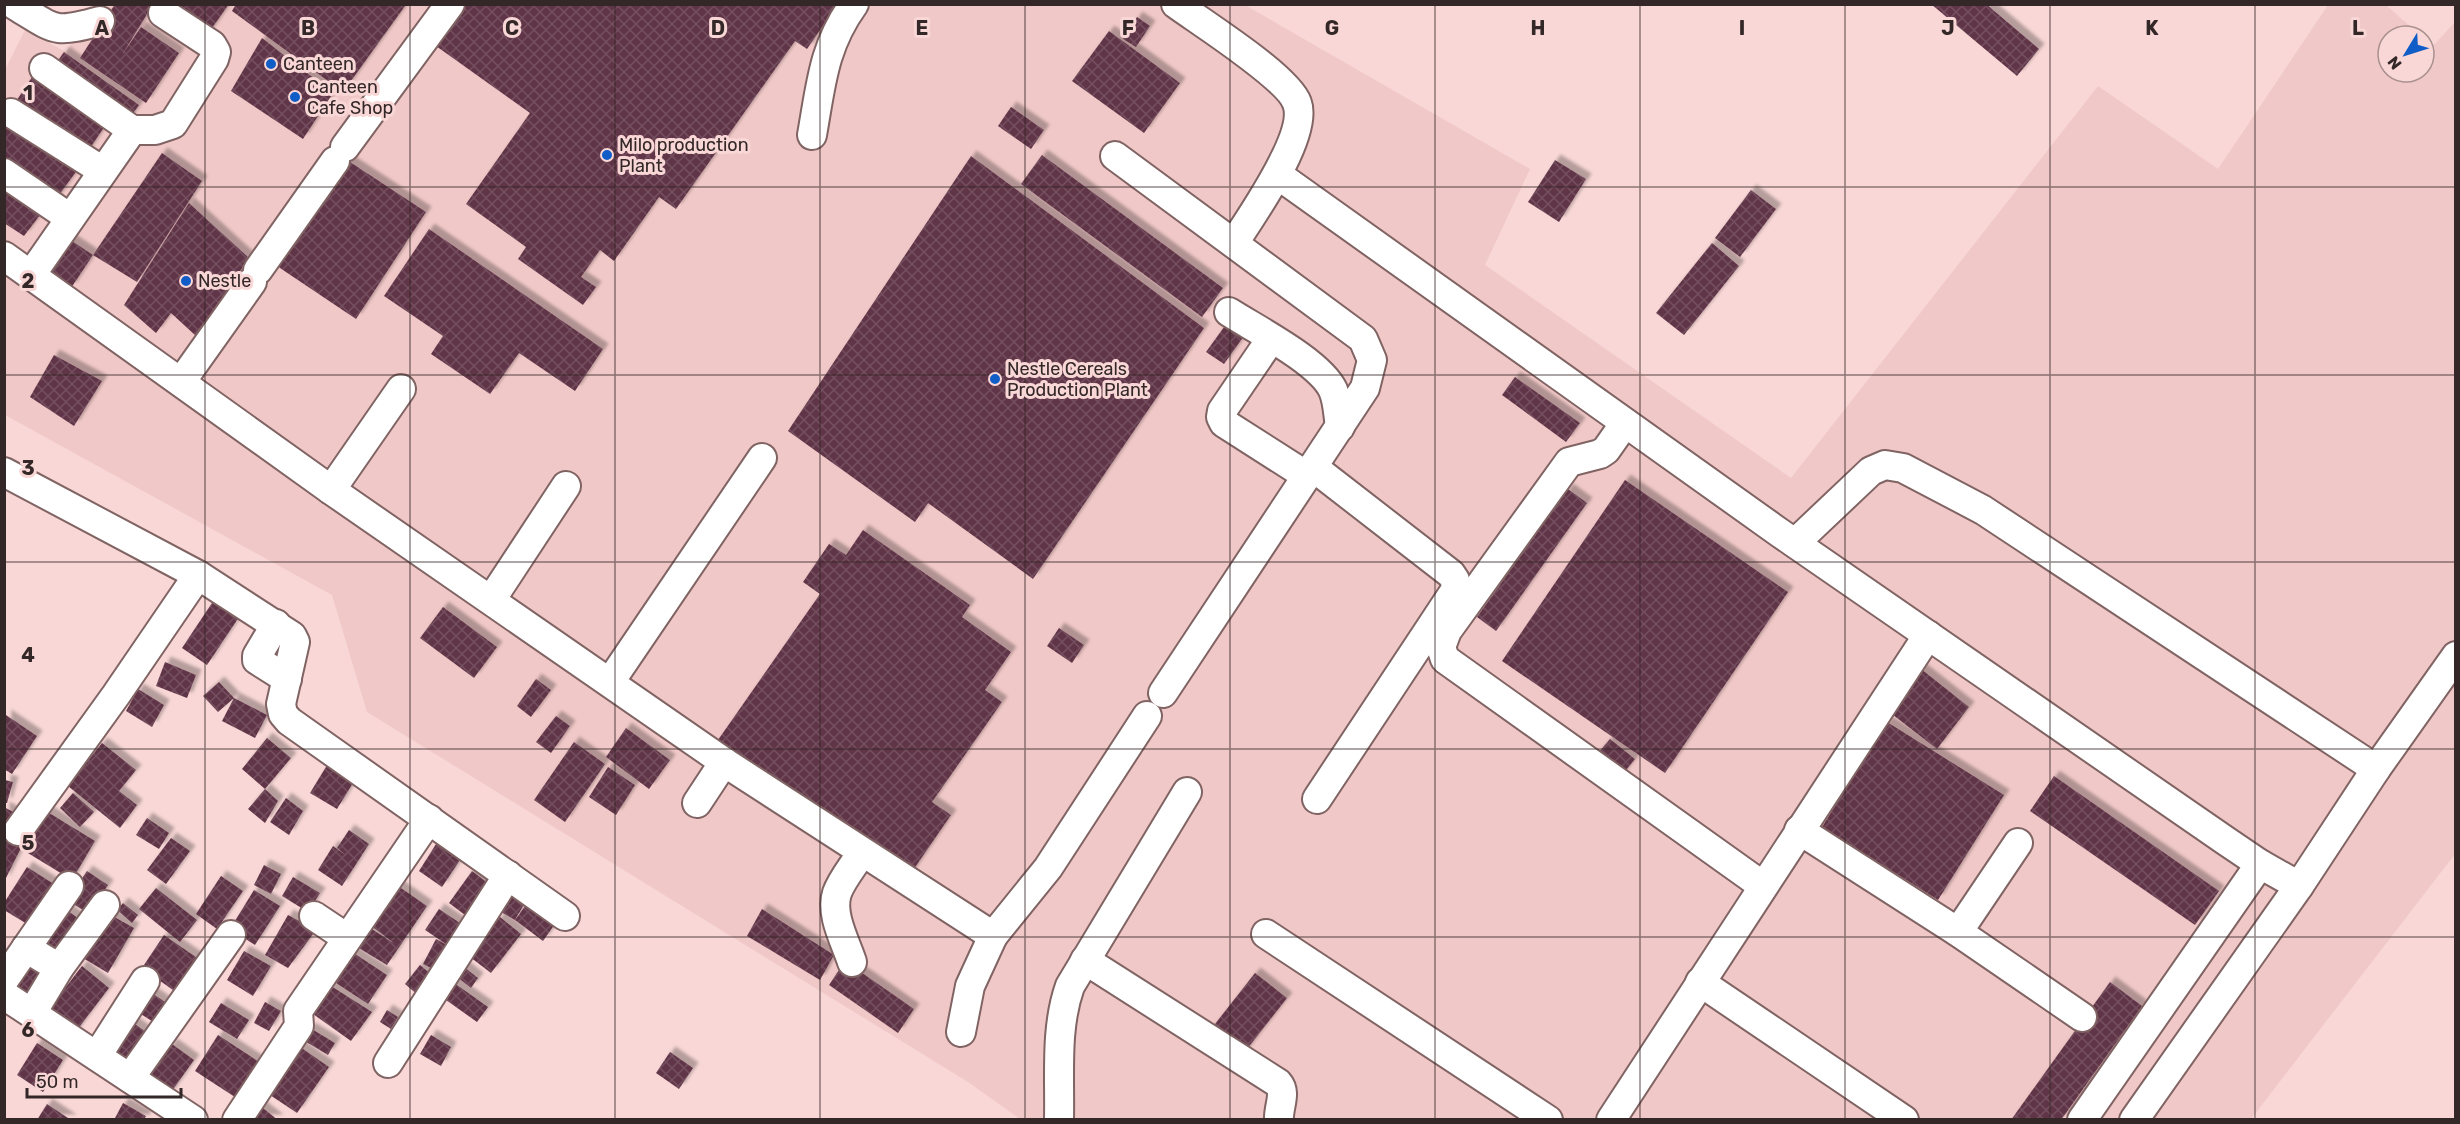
<svg xmlns="http://www.w3.org/2000/svg" width="2460" height="1124" viewBox="0 0 2460 1124" font-family="Rubik,sans-serif">
  <style>
    .built { fill: #f0c8c7 }
    .building { fill: url(#building-cross-hatch); filter: url(#shadow) }
    .lines { fill: none; stroke-linecap: round; stroke-linejoin: round }
    .minor-casing { stroke: #806363; stroke-width: 32 }
    .minor { stroke: #fff; stroke-width: 28 }
    .grid { fill: none; stroke: #332727; stroke-width: 1.5; stroke-opacity: 0.55 }
    .poi-dot { fill: #105dc7; stroke: #f8d7d6; stroke-width: 2 }
    .labels { text-anchor: middle; dominant-baseline: central; stroke-width: 6; stroke-linejoin: round; paint-order: stroke }
    .poi-label { font-size: 18px; fill: #332727; stroke: #f8d7d6; text-anchor: start }
    .grid-label { font-size: 20px; text-anchor: middle; font-weight: bold; fill: #332727; stroke: #f8d7d6; stroke-width: 6; stroke-linejoin: round; paint-order: stroke }
  </style>
  <defs>
    <pattern id="building-cross-hatch" width="8" height="8" patternUnits="userSpaceOnUse" patternTransform="scale(1.5)"><rect width="8" height="8" fill="#613547"/><path d="M0 0l8 8M0 8l8-8" fill="none" stroke="#74505f"/></pattern>
    <filter id="shadow"><feDropShadow dx="5.5" dy="-5.5" stdDeviation="1.5" flood-color="#0004"/></filter>
  </defs>
  <rect width="100%" height="100%" fill="#f8d7d6"/>
  <!-- built -->
  <path class="built" d="M97 5H1245L1530 169 1485 265 1791 478 2098 86 2218 169 2328 5H2386L2421 36H2388V72H2424V39L2433 46 2455 22V854L2251 1119H1020L968 1082 367 712 332 595 5 415V70L25 30 66 52Z"/>
  <!-- building -->
  <g class="building">
    <path d="M115 4 152 6 122 55 141 27 179 53 146 103 80 58Z"/>
    <path d="M159 4H229L205 38Z"/>
    <path d="M236 4H403L405 6 343 92 232 11Z"/>
    <path d="M466 4H838L807 49 795 41 676 209 659 197 614 261 600 250 581 277 596 287 583 305 518 259 526 247 466 204 530 113 436 46Z"/>
    <path d="M1931 4H1986L2039 49 2017 76Z"/>
    <path d="M1137 17 1150 26 1136 47 1123 39Z"/>
    <path d="M1109 31 1180 83 1144 133 1072 81Z"/>
    <path d="M262 38 333 93 303 139 231 91Z"/>
    <path d="M64 52 139 105 127 122 52 69Z"/>
    <path d="M36 71 109 120 86 154 13 106Z"/>
    <path d="M1011 107 1044 130 1031 149 998 126Z"/>
    <path d="M4 125 78 169 54 202 4 166Z"/>
    <path d="M162 153 202 181 137 282 93 255Z"/>
    <path d="M1042 155 1223 288 1202 317 1021 184Z"/>
    <path d="M971 156 1204 328 1033 579 928 503 915 522 788 431Z"/>
    <path d="M344 158 426 212 356 319 274 264Z"/>
    <path d="M1555 160 1586 179 1559 222 1528 202Z"/>
    <path d="M4 190 40 215 24 236 4 223Z"/>
    <path d="M1751 190 1776 209 1740 257 1715 238Z"/>
    <path d="M189 203 249 258 196 336 171 313 156 333 124 305Z"/>
    <path d="M429 229 603 349 575 391 519 353 490 394 431 354 443 336 384 296Z"/>
    <path d="M66 237 93 255 71 288 44 270Z"/>
    <path d="M1712 243 1739 266 1684 335 1656 313Z"/>
    <path d="M1227 323 1244 336 1224 364 1206 352Z"/>
    <path d="M54 355 102 381 74 426 30 397Z"/>
    <path d="M1515 377 1580 423 1566 442 1502 395Z"/>
    <path d="M1625 480 1788 592 1665 773 1502 661Z"/>
    <path d="M1568 489 1587 503 1496 631 1477 617Z"/>
    <path d="M863 530 970 605 962 617 1011 652 985 690 1002 702 932 802 951 815 909 876 711 750 820 594 803 582 829 544 846 555Z"/>
    <path d="M216 597 241 614 207 665 182 648Z"/>
    <path d="M443 607 497 647 474 678 420 638Z"/>
    <path d="M1059 628 1084 645 1072 663 1047 646Z"/>
    <path d="M165 662 196 675 187 698 156 686Z"/>
    <path d="M1921 669 1969 707 1937 749 1888 711Z"/>
    <path d="M536 679 551 690 531 717 517 706Z"/>
    <path d="M219 682 234 698 267 715 255 738 222 721 234 698 218 712 203 696Z"/>
    <path d="M138 689 164 705 152 727 126 711Z"/>
    <path d="M6 715 37 736 12 774 4 769Z"/>
    <path d="M556 716 570 726 551 753 536 742Z"/>
    <path d="M1887 722 2004 795 1938 900 1822 827Z"/>
    <path d="M626 728 670 760 649 789 606 757Z"/>
    <path d="M267 738 291 758 265 789 278 801 265 823 248 809 265 789 242 769Z"/>
    <path d="M1610 739 1635 759 1618 780 1593 759Z"/>
    <path d="M574 742 605 764 565 822 534 800Z"/>
    <path d="M102 743 136 770 119 791 137 805 120 828 68 786Z"/>
    <path d="M329 762 356 778 337 809 310 793Z"/>
    <path d="M608 767 635 785 616 815 589 797Z"/>
    <path d="M2054 776 2219 891 2195 925 2030 811Z"/>
    <path d="M5 780 13 782 7 803H5Z"/>
    <path d="M73 793 94 812 80 827 60 808Z"/>
    <path d="M286 798 303 811 289 835 270 822Z"/>
    <path d="M4 807 19 815 4 828Z"/>
    <path d="M46 811 95 841 72 880 23 850Z"/>
    <path d="M147 818 169 833 159 849 136 835Z"/>
    <path d="M349 830 369 844 342 886 318 870 333 846 347 856 337 848Z"/>
    <path d="M4 837 21 848 4 882Z"/>
    <path d="M171 838 190 851 166 884 147 870Z"/>
    <path d="M438 841 462 857 442 887 419 871Z"/>
    <path d="M264 865 281 874 271 894 254 885Z"/>
    <path d="M27 867 57 886 32 927 4 910V903Z"/>
    <path d="M87 871 108 885 89 914 67 900Z"/>
    <path d="M472 871 492 886 469 918 449 903Z"/>
    <path d="M221 876 243 891 217 929 196 914Z"/>
    <path d="M293 877 320 893 308 912 282 896Z"/>
    <path d="M509 882 530 894 515 920 494 908Z"/>
    <path d="M398 886 427 906 387 965 352 944 364 924 395 944 370 925Z"/>
    <path d="M156 888 197 920 180 942 139 909Z"/>
    <path d="M254 890 280 906 255 945 230 929Z"/>
    <path d="M529 901 557 921 543 941 515 920Z"/>
    <path d="M123 903 138 915 132 923 117 910Z"/>
    <path d="M60 905 86 924 61 960 34 942Z"/>
    <path d="M439 909 463 925 449 946 425 930Z"/>
    <path d="M762 909 834 955 820 980 747 936Z"/>
    <path d="M109 914 134 928 108 973 83 958Z"/>
    <path d="M288 915 316 930 288 968 265 955Z"/>
    <path d="M500 917 521 934 491 973 470 957Z"/>
    <path d="M164 935 203 962 180 995 142 968Z"/>
    <path d="M436 939 449 946 437 971 423 964Z"/>
    <path d="M346 948 387 975 368 1004 327 977Z"/>
    <path d="M244 951 271 966 253 996 227 980Z"/>
    <path d="M25 957 51 974 33 1002 7 985Z"/>
    <path d="M845 961 914 1009 898 1033 829 985Z"/>
    <path d="M459 963 478 978 471 988 452 973Z"/>
    <path d="M420 965 433 976 418 995 405 984Z"/>
    <path d="M82 966 109 988 74 1034 46 1013Z"/>
    <path d="M1255 973 1287 998 1240 1058 1208 1033Z"/>
    <path d="M450 980 488 1007 477 1022 439 995Z"/>
    <path d="M2110 982 2142 1006 2061 1120H2011Z"/>
    <path d="M331 986 372 1012 351 1041 313 1014Z"/>
    <path d="M149 991 168 1004 155 1023 136 1011Z"/>
    <path d="M265 1002 281 1011 269 1031 254 1023Z"/>
    <path d="M221 1003 249 1020 237 1039 209 1022Z"/>
    <path d="M387 1010 398 1017 391 1029 380 1022Z"/>
    <path d="M131 1021 150 1035 124 1071 105 1057Z"/>
    <path d="M310 1028 335 1043 328 1055 303 1040Z"/>
    <path d="M218 1035 264 1065 241 1101 195 1071Z"/>
    <path d="M431 1035 451 1047 441 1066 420 1054Z"/>
    <path d="M37 1043 63 1060 43 1092 17 1075Z"/>
    <path d="M172 1044 194 1060 169 1095 147 1078Z"/>
    <path d="M296 1044 329 1067 297 1113 264 1091Z"/>
    <path d="M670 1052 693 1068 679 1089 656 1073Z"/>
    <path d="M123 1103 146 1116 144 1120H114Z"/>
    <path d="M47 1104 71 1120H37Z"/>
    <path d="M259 1105 278 1120H248Z"/>
  </g>
  <g class="lines">
    <defs>
      <g id="minor">
        <path d="M1176 4C1202 23 1288 77 1297 103 1309 135 1252 215 1234 243"/>
        <path d="M16 6C56 30 53 34 100 21"/>
        <path d="M11 113 103 171"/>
        <path d="M132 130H155L173 124 214 59 216 52 212 45 163 13"/>
        <path d="M812 135C821 85 823 47 854 4"/>
        <path d="M345 147 450 4"/>
        <path d="M1115 156 1363 339 1372 360 1365 388 1163 693"/>
        <path d="M4 173 70 218"/>
        <path d="M1278 175 1780 533 2226 841 2260 864 2299 886 2376 769 2456 656"/>
        <path d="M4 256 331 490 724 762 993 936 1048 868 1147 716"/>
        <path d="M258 270 335 161"/>
        <path d="M31 275 132 130 44 68"/>
        <path d="M1229 312C1257 330 1320 362 1333 390 1338 401 1338 415 1340 427"/>
        <path d="M1271 339 1222 411 1221 417 1224 423 1307 476"/>
        <path d="M181 382 252 282"/>
        <path d="M1625 423 1606 450 1600 454 1569 462 1447 631 1441 647 1445 659 1763 886"/>
        <path d="M1313 467 1451 574 1455 580 1456 589 1317 799"/>
        <path d="M4 472 198 575 292 636 295 642 281 704 283 714 289 721 565 916"/>
        <path d="M331 490 401 389"/>
        <path d="M1795 543 1871 471 1885 465 1903 468 1983 510 2376 769"/>
        <path d="M491 600 566 486"/>
        <path d="M276 624 257 656V660L287 679"/>
        <path d="M610 682 762 458"/>
        <path d="M697 803 724 762"/>
        <path d="M1799 830 1958 932 2082 1017"/>
        <path d="M18 831 116 695 198 575"/>
        <path d="M314 916 347 938"/>
        <path d="M1958 932 2018 843"/>
        <path d="M1266 934 1548 1120"/>
        <path d="M26 948 59 968 32 1013"/>
        <path d="M1085 960 1278 1083C1287 1093 1278 1107 1279 1120"/>
        <path d="M852 962C845 941 830 914 837 893 842 879 855 864 862 852"/>
        <path d="M59 968 105 905"/>
        <path d="M4 980 69 886"/>
        <path d="M1700 982 1904 1120"/>
        <path d="M4 995 193 1120"/>
        <path d="M961 1032 970 986 993 936"/>
        <path d="M97 1056 145 981"/>
        <path d="M388 1063 508 875"/>
        <path d="M130 1078 231 935"/>
        <path d="M237 1120 299 1026 298 1011 429 819"/>
        <path d="M1059 1120C1060 1075 1055 1028 1070 986L1187 792"/>
        <path d="M1611 1120 1928 635"/>
        <path d="M2082 1120 2260 864"/>
        <path d="M2134 1120 2299 886"/>
      </g>
    </defs>
    <!-- minor casing -->
    <use href="#minor" class="minor-casing"/>
    <!-- minor -->
    <use href="#minor" class="minor"/>
  </g>
  <!-- grid -->
  <path class="grid" d="M205 4V1120M410 4V1120M615 4V1120M820 4V1120M1025 4V1120M1230 4V1120M1435 4V1120M1640 4V1120M1845 4V1120M2050 4V1120M2255 4V1120M4 187H2456M4 375H2456M4 562H2456M4 749H2456M4 937H2456"/>
  <!-- markers -->
  <g class="poi-dot">
    <circle cx="271" cy="64" r="6"/>
    <circle cx="295" cy="97" r="6"/>
    <circle cx="607" cy="155" r="6"/>
    <circle cx="186" cy="281" r="6"/>
    <circle cx="995" cy="379" r="6"/>
  </g>
  <g class="labels">
    <!-- poi labels -->
    <g class="poi-label">
      <text x="283" y="64">Canteen</text>
      <text x="307" y="87">Canteen<tspan x="307" dy="21">Cafe Shop</tspan></text>
      <text x="619" y="145">Milo production<tspan x="619" dy="21">Plant</tspan></text>
      <text x="198" y="281">Nestle</text>
      <text x="1007" y="369">Nestle Cereals<tspan x="1007" dy="21">Production Plant</tspan></text>
    </g>
  </g>
  <g class="grid-label">
    <text x="102" y="35">A</text>
    <text x="308" y="35">B</text>
    <text x="512" y="35">C</text>
    <text x="718" y="35">D</text>
    <text x="922" y="35">E</text>
    <text x="1128" y="35">F</text>
    <text x="1332" y="35">G</text>
    <text x="1538" y="35">H</text>
    <text x="1742" y="35">I</text>
    <text x="1948" y="35">J</text>
    <text x="2152" y="35">K</text>
    <text x="2358" y="35">L</text>
    <text x="28" y="100">1</text>
    <text x="28" y="288">2</text>
    <text x="28" y="475">3</text>
    <text x="28" y="662">4</text>
    <text x="28" y="850">5</text>
    <text x="28" y="1037">6</text>
  </g>
  <!-- border -->
  <rect width="2460" height="1124" fill="none" stroke="#332727" stroke-width="12"/>
  <!-- north arrow -->
  <g transform="translate(2406 54) rotate(232)"><circle r="28" fill="#f8d7d6" stroke="#a99190" stroke-width="1.5"/>
  <path d="M0-4.5L10 22L0 15L-10 22Z" fill="#105dc7"/>
  <text y="-9" font-size="16" font-weight="bold" text-anchor="middle" fill="#332727">N</text>
  </g>
  <!-- scale -->
  <path d="M27 1088v9h154v-9" fill="none" stroke="#332727" stroke-width="3"/>
  <text x="36" y="1088" font-size="18" fill="#332727" stroke="#f8d7d6" stroke-width="4.5" paint-order="stroke">50 m</text>
</svg>
